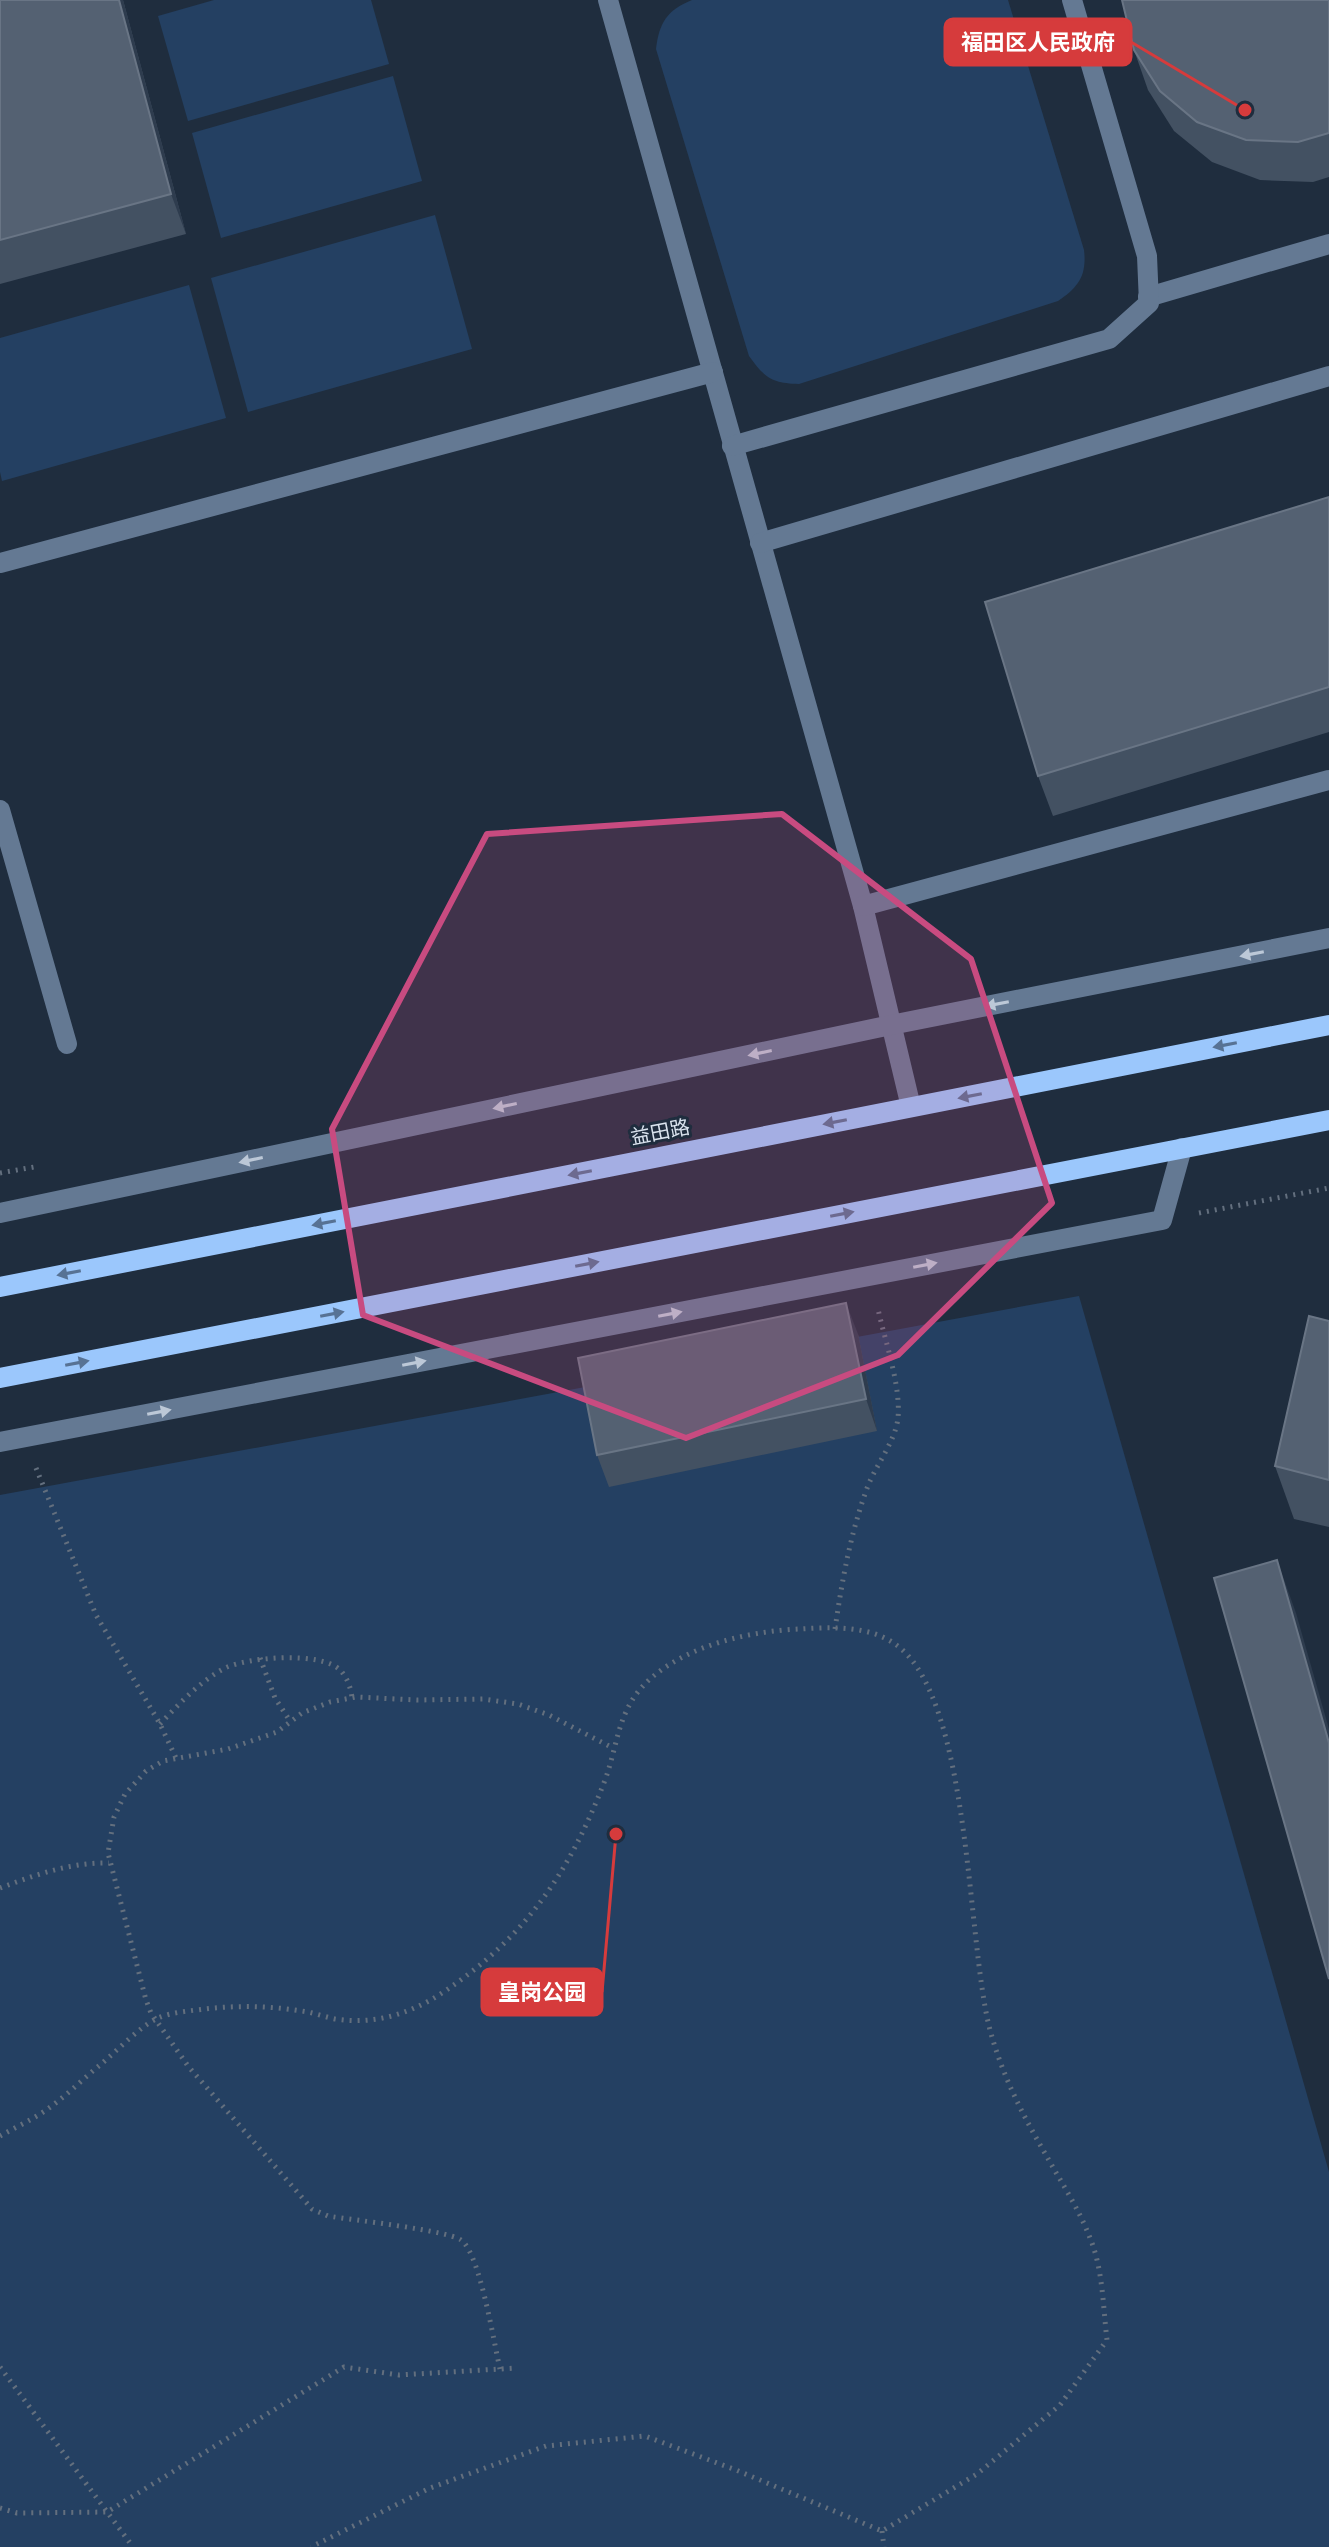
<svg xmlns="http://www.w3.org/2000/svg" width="1329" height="2547" viewBox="0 0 1329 2547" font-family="Figtree,'Noto Sans SC',sans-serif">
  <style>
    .green { fill: #244062 }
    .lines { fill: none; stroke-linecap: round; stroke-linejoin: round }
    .path { stroke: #636f7e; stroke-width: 5; stroke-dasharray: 2 6; stroke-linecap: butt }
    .minor { stroke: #647993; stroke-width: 20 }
    .major { stroke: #9bc7fc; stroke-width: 20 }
    .wall { fill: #435162 }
    .shaded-wall { fill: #2e3c4e }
    .building { fill: #546172; stroke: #697585; stroke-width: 2 }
    .oneway { fill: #bcc8d7 }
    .oneway2 { fill: #577294 }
    .marked { fill: #c84b80; fill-opacity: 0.2; stroke: #c84b80; stroke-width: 6; stroke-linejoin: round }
    .labels { text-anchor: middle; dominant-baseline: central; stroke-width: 6; stroke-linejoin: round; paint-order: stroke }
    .street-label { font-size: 20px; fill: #dae3ee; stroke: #1f2d3e }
    .leader { fill: none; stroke: #d63b3c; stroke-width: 3 }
    .callout-dot { fill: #d63b3c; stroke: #1f2d3e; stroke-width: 3 }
    .callout { fill: #d63b3c; stroke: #d63b3c; stroke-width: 3 }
    .callout-label { font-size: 22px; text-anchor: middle; font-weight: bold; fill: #fff }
  </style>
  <rect width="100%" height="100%" fill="#1f2d3e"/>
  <!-- green -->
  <g class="green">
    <path d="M214 0H371L389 64 188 121 158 16Z"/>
    <path d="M692 0H1008L1084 250C1087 276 1078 287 1058 301L799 384C771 383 765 378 749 356L656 49C659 23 667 10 692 0Z"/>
    <path d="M393 76 422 181 221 238 192 133Z"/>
    <path d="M435 215 472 349 248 412 211 278Z"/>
    <path d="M189 285 226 418 2 481 0 472V338Z"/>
    <path d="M1079 1296 1329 2172V2547H0V1495Z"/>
  </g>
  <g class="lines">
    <!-- path -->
    <g class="path">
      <path d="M0 1173 34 1167"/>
      <path d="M1199 1213 1329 1188"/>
      <path d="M36 1468 96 1615 160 1724 176 1758"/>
      <path d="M835 1629C842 1581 850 1536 866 1491 874 1467 895 1443 898 1418 901 1386 885 1341 878 1309"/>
      <path d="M260 1658 275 1698 290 1721"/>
      <path d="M160 1724C179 1704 200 1681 225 1668 248 1657 321 1651 340 1670 347 1677 351 1688 352 1698"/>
      <path d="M0 1888C35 1875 71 1862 109 1863"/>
      <path d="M0 2136C16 2127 34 2119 49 2108 67 2095 83 2079 100 2065 116 2052 140 2026 158 2018 172 2012 190 2011 204 2009 239 2005 273 2006 308 2012 317 2014 326 2017 335 2019 374 2025 410 2014 442 1993 525 1938 570 1872 605 1780 619 1742 617 1709 650 1679 688 1645 750 1631 800 1629 833 1627 872 1625 899 1647 970 1704 967 1935 989 2026 1001 2073 1022 2114 1046 2155 1061 2182 1079 2209 1090 2238 1103 2269 1103 2307 1107 2340L1060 2405 977 2474 882 2531 736 2470 645 2436 546 2446 430 2488 311 2547"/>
      <path d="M0 2367 133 2547"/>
      <path d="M500 2369C494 2344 480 2253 461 2240 446 2230 352 2220 328 2216L312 2209 188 2066 151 2013 146 2000 108 1853 114 1817 125 1794 146 1771 163 1761 228 1749 277 1732 302 1713 330 1702 356 1697 417 1700 483 1699 518 1704 549 1715 613 1748"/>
      <path d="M0 2508 17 2513 107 2512 344 2367 399 2375 517 2368"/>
      <path d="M882 2531 884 2547"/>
    </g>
    <!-- minor -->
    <g class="minor">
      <path d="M608 0 863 906 911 1107"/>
      <path d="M1148 297 1329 244"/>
      <path d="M732 446 1109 339 1149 303 1147 256 1072 0"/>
      <path d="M760 543 1329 376"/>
      <path d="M0 563 713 372"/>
      <path d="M0 810 67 1044"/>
      <path d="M863 906 1329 780"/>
      <path d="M0 1213 891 1025 1329 938"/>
      <path d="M0 1442 1162 1220 1182 1148"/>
    </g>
    <!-- major -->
    <g class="major">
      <path d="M0 1287 1329 1025"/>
      <path d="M0 1378 1329 1120"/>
    </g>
  </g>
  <!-- wall -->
  <g class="wall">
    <path d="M0 0H123L186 234 0 284Z"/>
    <path d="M1329 0V177L1313 182 1260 180 1212 162 1174 131 1148 90 1134 50Z"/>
    <path d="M1329 497V732L1053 816 1038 776Z"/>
    <path d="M1329 1321V1527L1294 1519 1275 1466Z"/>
    <path d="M858 1334 877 1431 609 1487 597 1455Z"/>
  </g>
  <!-- shaded-wall -->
  <g class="shaded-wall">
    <path d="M119 0H123L186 234 171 194Z"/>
    <path d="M846 1303 858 1334 877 1431 866 1399Z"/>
    <path d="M1277 1560 1296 1613 1329 1729V1743Z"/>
  </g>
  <!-- building -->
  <g class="building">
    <path d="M0 0H119L171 194 0 240Z"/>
    <path d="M1122 0H1329V133L1298 142 1246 140 1197 122 1160 91 1134 50Z"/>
    <path d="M1329 497V687L1038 776 985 602Z"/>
    <path d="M846 1303 866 1399 597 1455 578 1358Z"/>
    <path d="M1309 1316 1329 1321V1480L1275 1466Z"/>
    <path d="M1277 1560 1329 1743V1979L1214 1578Z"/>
  </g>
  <!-- one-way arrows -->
  <defs><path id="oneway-solid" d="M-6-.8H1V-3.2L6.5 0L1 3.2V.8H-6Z" transform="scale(2)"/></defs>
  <g class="oneway">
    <use href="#oneway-solid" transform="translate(1252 954) rotate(169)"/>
    <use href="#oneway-solid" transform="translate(997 1004) rotate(169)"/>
    <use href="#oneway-solid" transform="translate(760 1053) rotate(168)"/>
    <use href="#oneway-solid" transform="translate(505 1106) rotate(168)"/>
    <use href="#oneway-solid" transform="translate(251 1160) rotate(168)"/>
    <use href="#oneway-solid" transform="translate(925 1265) rotate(-11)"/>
    <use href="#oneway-solid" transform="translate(670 1314) rotate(-11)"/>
    <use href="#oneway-solid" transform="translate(414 1363) rotate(-11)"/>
    <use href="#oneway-solid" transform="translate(159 1412) rotate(-11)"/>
  </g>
  <g class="oneway2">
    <use href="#oneway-solid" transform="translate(1225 1045) rotate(169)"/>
    <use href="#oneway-solid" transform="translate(970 1096) rotate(169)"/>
    <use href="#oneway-solid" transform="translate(835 1122) rotate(169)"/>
    <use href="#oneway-solid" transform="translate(580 1173) rotate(169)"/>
    <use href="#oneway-solid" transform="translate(842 1214) rotate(-11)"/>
    <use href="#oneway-solid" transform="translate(324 1223) rotate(169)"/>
    <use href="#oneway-solid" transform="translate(587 1264) rotate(-11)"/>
    <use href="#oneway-solid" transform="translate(69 1273) rotate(169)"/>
    <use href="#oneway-solid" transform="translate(332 1314) rotate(-11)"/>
    <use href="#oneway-solid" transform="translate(77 1363) rotate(-11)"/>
  </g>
  <!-- marked area -->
  <path class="marked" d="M782 814 971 959 1052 1203 898 1355 686 1438 363 1315 332 1129 487 834Z"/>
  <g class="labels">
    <!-- street labels -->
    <g class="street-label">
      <text transform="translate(660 1132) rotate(-11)">益田路</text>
    </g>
  </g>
  <!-- callouts -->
  <path class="leader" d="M1245 110L1131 42M616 1834L602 1992"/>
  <g class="callout-dot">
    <circle cx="1245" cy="110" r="8"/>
    <circle cx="616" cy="1834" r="8"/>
  </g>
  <g class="callout">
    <rect x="945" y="19" width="186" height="46" rx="8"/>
    <rect x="482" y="1969" width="120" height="46" rx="8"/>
  </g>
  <g class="callout-label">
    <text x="1038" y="50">福田区人民政府</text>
    <text x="542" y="2000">皇岗公园</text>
  </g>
</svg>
